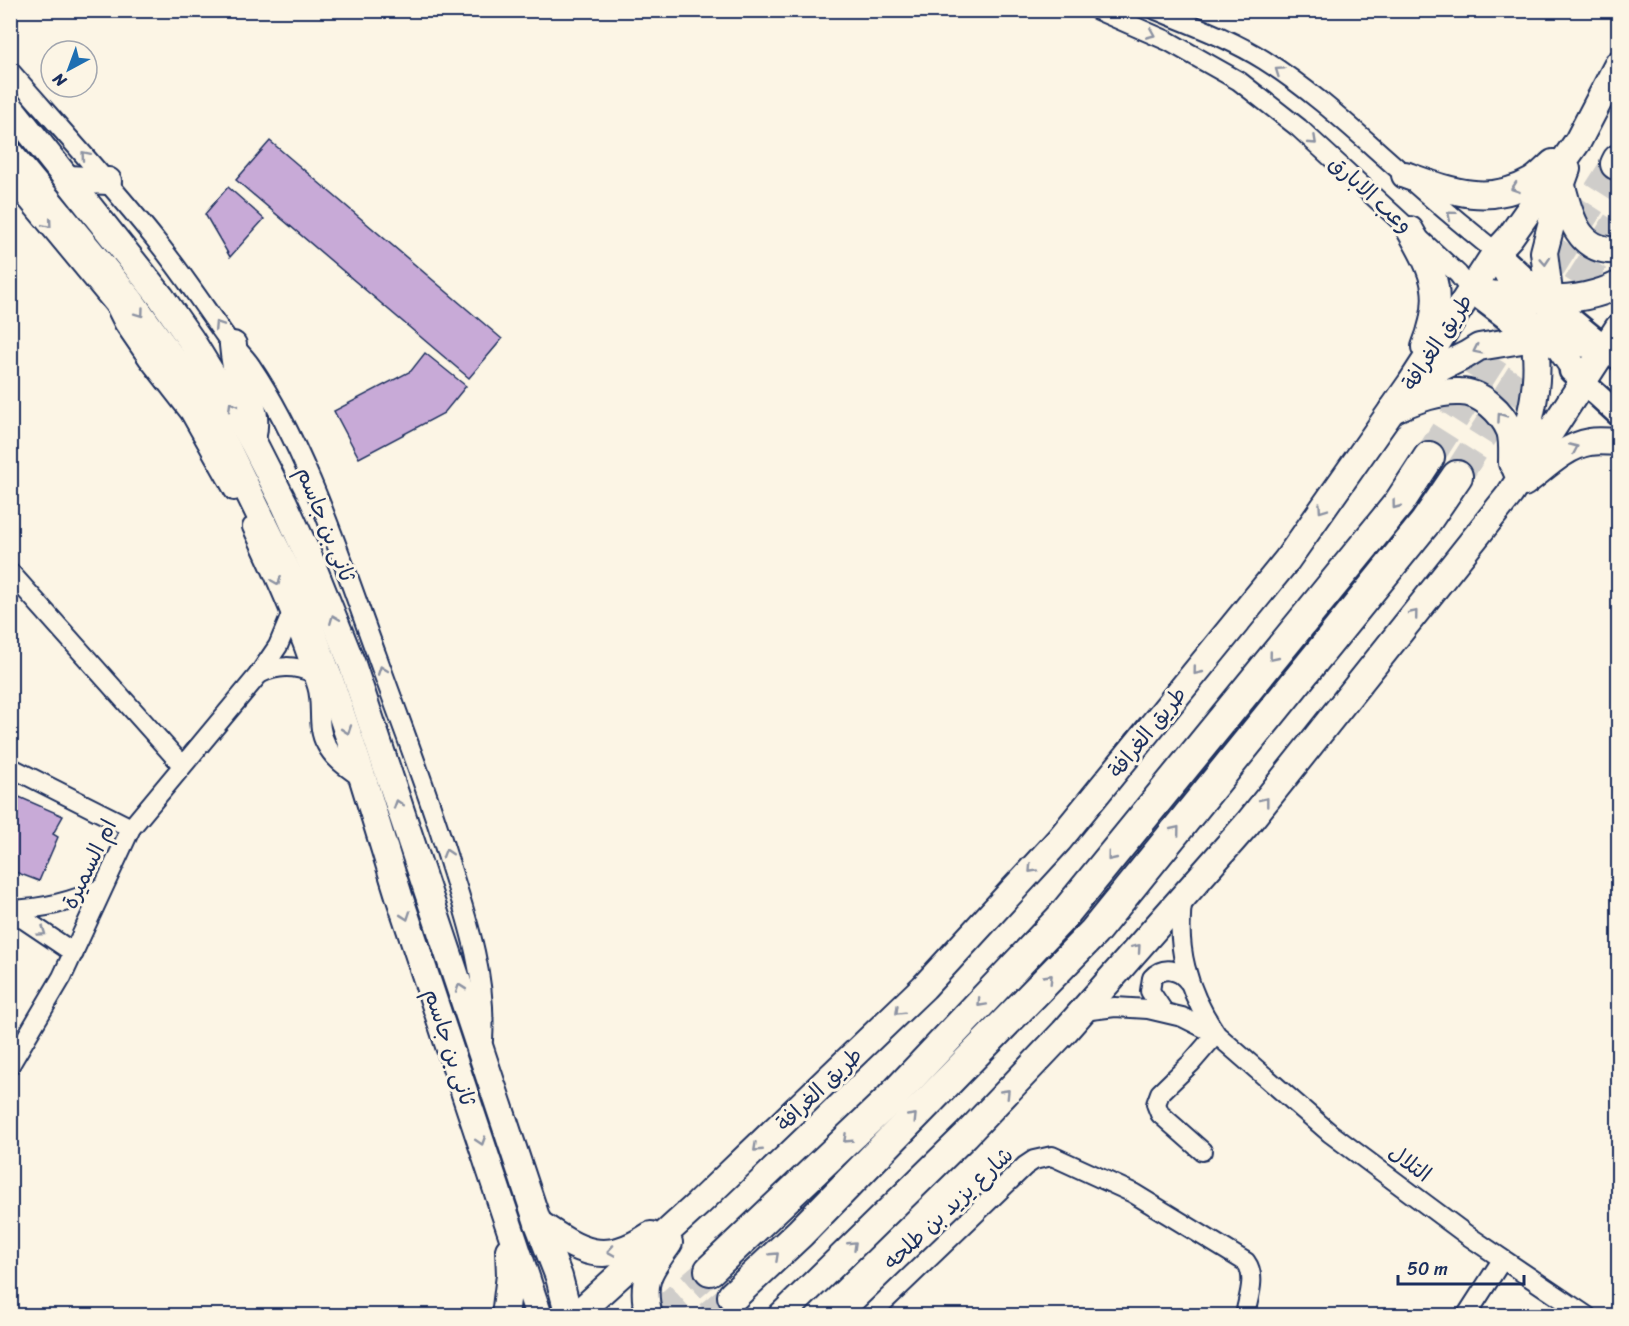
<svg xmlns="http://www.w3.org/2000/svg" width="1629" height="1326" viewBox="0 0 1629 1326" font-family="Sriracha,'Playpen Sans Arabic',sans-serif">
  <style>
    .building { fill: #c8aad7; stroke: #1b2f5e; stroke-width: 1.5 }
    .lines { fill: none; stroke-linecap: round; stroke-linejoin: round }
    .trunk-tunnel { stroke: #cfcdca; stroke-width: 30; stroke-dasharray: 30 15; stroke-linecap: butt }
    .minor-casing { stroke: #1b2f5e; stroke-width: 22 }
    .tertiary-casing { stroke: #1b2f5e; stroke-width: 27 }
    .secondary-casing { stroke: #1b2f5e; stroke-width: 30 }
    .trunk-casing { stroke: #1b2f5e; stroke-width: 34 }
    .minor { stroke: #fcf5e5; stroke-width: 18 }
    .tertiary { stroke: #fcf5e5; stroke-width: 22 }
    .secondary { stroke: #fcf5e5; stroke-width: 26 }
    .trunk { stroke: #fcf5e5; stroke-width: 30 }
    .oneway { stroke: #8c92a2 }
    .labels { text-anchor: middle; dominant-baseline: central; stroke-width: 6; stroke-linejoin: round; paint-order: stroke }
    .street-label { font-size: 22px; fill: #1b2f5e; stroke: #fcf5e5 }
  </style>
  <rect width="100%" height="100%" fill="#fcf5e5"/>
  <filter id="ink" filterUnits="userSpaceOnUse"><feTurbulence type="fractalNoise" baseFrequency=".0167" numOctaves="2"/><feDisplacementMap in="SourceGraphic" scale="12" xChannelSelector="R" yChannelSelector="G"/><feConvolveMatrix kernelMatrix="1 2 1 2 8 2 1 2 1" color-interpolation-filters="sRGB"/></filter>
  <g filter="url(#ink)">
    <!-- building -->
    <g class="building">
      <path d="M270 141 502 339 469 378 236 180Z"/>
      <path d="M228 187 264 219 230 257 205 214Z"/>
      <path d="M425 353 466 386 444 413 359 458 334 411 411 371Z"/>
      <path d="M10 793 63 816 53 834 58 837 39 881 10 870Z"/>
    </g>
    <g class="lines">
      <!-- trunk-tunnel -->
      <g class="trunk-tunnel">
        <path d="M1429 457 1616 164"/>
        <path d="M1457 476 1618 222"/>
        <path d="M657 1316 710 1270"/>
        <path d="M709 1316 733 1296"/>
      </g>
      <defs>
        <g id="minor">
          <path d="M1097 10 1168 41 1239 81 1299 128 1458 274 1471 291"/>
          <path d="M1156 10C1192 25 1231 39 1264 60 1316 93 1359 135 1405 175 1435 202 1465 227 1496 252"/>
          <path d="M10 71C60 128 111 184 158 243 182 273 203 305 226 337 234 347 244 355 251 366 308 450 343 565 378 659 403 729 430 797 451 868 469 924 487 981 483 1040"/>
          <path d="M10 179 115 306 124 324 148 359 190 413 234 491"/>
          <path d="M252 527C276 578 300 631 317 686 323 704 316 727 326 744 334 760 349 769 363 779"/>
          <path d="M10 572 182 765"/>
          <path d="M259 674C278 665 294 665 313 673"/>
          <path d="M10 767 131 828"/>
          <path d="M1183 897C1175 947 1187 990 1215 1032"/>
          <path d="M10 910C44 909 72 902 102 888"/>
          <path d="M10 910 74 953"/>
          <path d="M1083 1011 1115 1007 1148 1009 1182 1017 1216 1034 1330 1133 1467 1235 1587 1316"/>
          <path d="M1164 1012 1150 991 1152 978C1163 966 1179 969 1188 981"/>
          <path d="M10 1065 62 977 131 828 259 674 278 646 291 615"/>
          <path d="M1202 1151 1160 1114 1156 1104 1160 1093 1191 1063 1216 1034"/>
          <path d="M869 1316 1025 1166 1034 1160 1052 1156 1133 1193 1246 1262C1257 1277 1248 1298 1245 1315"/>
          <path d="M1466 1316 1502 1260"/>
        </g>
        <g id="tertiary">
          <path d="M1502 257 1549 301 1618 358"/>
          <path d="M1471 291 1539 343"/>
          <path d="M1571 371 1618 414"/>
        </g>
        <g id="secondary">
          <path d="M10 107 161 297 191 340 252 440 284 503 311 562 352 664 538 1223 559 1277 569 1316"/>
          <path d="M10 154 131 301 186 377 227 448 295 587 330 680 363 779 399 896 539 1316"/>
          <path d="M1567 169 1562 183 1544 252 1555 341 1583 381"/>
          <path d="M1405 175C1447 190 1488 207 1532 181 1539 177 1546 169 1553 163"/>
          <path d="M68 179 108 181"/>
          <path d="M1562 186C1570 218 1579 253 1618 250"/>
          <path d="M1410 230C1436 275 1445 296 1425 347"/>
          <path d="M1496 252C1511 279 1525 307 1533 337 1544 378 1527 431 1516 470"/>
          <path d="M1471 291C1520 299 1572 308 1618 285"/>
          <path d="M233 345C234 356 235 367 239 377 249 403 259 410 252 440"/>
          <path d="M1414 381 1466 355 1479 347 1533 338 1606 346"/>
          <path d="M1392 410C1414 401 1436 391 1460 392 1481 392 1502 412 1510 431 1513 440 1512 454 1512 463"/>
          <path d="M1524 483C1544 468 1565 446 1590 442 1599 440 1609 442 1618 442"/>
          <path d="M538 1223C581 1252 603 1267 651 1235"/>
          <path d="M505 1316 510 1275 509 1250"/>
          <path d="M575 1316 698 1204 924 987 1059 840 1287 560 1411 383 1496 252 1510 237 1578 141 1618 64"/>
          <path d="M649 1316C640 1281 649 1270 669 1243"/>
          <path d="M781 1316 966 1135 1064 1032 1248 823 1510 494 1618 328"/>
        </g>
        <g id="trunk">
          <path d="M1616 164 1618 160"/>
          <path d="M710 1270 890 1099 1062 917 1399 503 1429 457"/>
          <path d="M733 1296 800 1233 1094 932 1425 523 1457 476"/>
        </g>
      </defs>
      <!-- minor casing -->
      <use href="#minor" class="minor-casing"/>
      <!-- tertiary casing -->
      <use href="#tertiary" class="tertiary-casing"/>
      <!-- secondary casing -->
      <use href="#secondary" class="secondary-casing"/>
      <!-- trunk casing -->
      <use href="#trunk" class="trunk-casing"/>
      <!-- minor -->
      <use href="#minor" class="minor"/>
      <!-- tertiary -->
      <use href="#tertiary" class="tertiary"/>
      <!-- secondary -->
      <use href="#secondary" class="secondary"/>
      <!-- trunk -->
      <use href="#trunk" class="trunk"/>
    </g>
    <!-- one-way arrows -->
    <defs><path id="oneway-chevron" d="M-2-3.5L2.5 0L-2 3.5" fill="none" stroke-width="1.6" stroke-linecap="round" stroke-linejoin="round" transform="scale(1.5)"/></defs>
    <g class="oneway">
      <use href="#oneway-chevron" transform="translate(1151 34) rotate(23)"/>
      <use href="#oneway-chevron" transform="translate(1279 71) rotate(-145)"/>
      <use href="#oneway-chevron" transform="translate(1313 141) rotate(43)"/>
      <use href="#oneway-chevron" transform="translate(85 155) rotate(-131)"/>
      <use href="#oneway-chevron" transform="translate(1515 188) rotate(161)"/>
      <use href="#oneway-chevron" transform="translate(1451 215) rotate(-140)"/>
      <use href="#oneway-chevron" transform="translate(48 224) rotate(50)"/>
      <use href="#oneway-chevron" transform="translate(1545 261) rotate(86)"/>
      <use href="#oneway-chevron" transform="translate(140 313) rotate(54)"/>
      <use href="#oneway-chevron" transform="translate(218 325) rotate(-123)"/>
      <use href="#oneway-chevron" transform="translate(1477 350) rotate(154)"/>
      <use href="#oneway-chevron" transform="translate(232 406) rotate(-120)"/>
      <use href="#oneway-chevron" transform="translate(1501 417) rotate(-125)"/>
      <use href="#oneway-chevron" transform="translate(1574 448) rotate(-24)"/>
      <use href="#oneway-chevron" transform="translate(1396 505) rotate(127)"/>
      <use href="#oneway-chevron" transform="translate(1322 509) rotate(125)"/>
      <use href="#oneway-chevron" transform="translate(277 581) rotate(67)"/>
      <use href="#oneway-chevron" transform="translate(1414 614) rotate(-51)"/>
      <use href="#oneway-chevron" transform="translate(334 619) rotate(-112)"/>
      <use href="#oneway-chevron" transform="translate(1273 657) rotate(129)"/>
      <use href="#oneway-chevron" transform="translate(382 670) rotate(-110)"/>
      <use href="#oneway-chevron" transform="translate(1197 671) rotate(129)"/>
      <use href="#oneway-chevron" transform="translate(347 730) rotate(71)"/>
      <use href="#oneway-chevron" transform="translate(1265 801) rotate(-52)"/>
      <use href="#oneway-chevron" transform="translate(398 804) rotate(-108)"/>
      <use href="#oneway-chevron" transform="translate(1176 830) rotate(-51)"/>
      <use href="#oneway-chevron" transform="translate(447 853) rotate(-107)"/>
      <use href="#oneway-chevron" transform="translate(1111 857) rotate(129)"/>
      <use href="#oneway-chevron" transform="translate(1032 869) rotate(133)"/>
      <use href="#oneway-chevron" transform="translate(406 916) rotate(71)"/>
      <use href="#oneway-chevron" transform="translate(42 932) rotate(34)"/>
      <use href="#oneway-chevron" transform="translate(1137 948) rotate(-49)"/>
      <use href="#oneway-chevron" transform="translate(1049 978) rotate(-46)"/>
      <use href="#oneway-chevron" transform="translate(460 988) rotate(-109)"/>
      <use href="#oneway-chevron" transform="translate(981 1003) rotate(133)"/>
      <use href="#oneway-chevron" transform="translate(899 1011) rotate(136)"/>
      <use href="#oneway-chevron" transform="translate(1006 1093) rotate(-46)"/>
      <use href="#oneway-chevron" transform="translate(913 1117) rotate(-46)"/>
      <use href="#oneway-chevron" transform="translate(847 1139) rotate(137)"/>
      <use href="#oneway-chevron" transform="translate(481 1141) rotate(72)"/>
      <use href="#oneway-chevron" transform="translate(757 1148) rotate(137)"/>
      <use href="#oneway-chevron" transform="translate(853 1245) rotate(-44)"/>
      <use href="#oneway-chevron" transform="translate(611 1251) rotate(171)"/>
      <use href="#oneway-chevron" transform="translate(775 1256) rotate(-43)"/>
    </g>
  </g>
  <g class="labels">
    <!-- street labels -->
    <g class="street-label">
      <text transform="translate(1371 194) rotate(42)">وعب الابارق</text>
      <text transform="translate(1437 342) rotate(-57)">طريق الغرافة</text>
      <text transform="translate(326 524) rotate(68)">ثانى بن جاسم</text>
      <text transform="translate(1147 732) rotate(-51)">طريق الغرافة</text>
      <text transform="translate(89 864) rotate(-64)">ام السميرة</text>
      <text transform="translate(450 1047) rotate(72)">ثانى بن جاسم</text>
      <text transform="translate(819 1089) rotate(-44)">طريق الغرافة</text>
      <text transform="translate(1410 1163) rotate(37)">التلال</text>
      <text transform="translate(948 1208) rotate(-43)">شارع يزيد بن طلحه</text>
    </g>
  </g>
  <!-- margin -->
  <rect width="1629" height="1326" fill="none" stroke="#fcf5e5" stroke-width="36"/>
  <rect x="18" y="18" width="1593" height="1290" fill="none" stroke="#1b2f5e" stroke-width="2" filter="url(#ink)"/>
  <!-- north arrow -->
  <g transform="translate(69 69) rotate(221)"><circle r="28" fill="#fcf5e5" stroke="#a2a6af" stroke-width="1.5"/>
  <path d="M0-4.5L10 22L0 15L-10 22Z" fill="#1f6fb2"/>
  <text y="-9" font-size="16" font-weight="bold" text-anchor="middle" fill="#1b2f5e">N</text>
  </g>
  <!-- scale -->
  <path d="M1398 1275v9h126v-9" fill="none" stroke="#1b2f5e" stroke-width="3"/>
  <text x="1407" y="1275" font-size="18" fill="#1b2f5e" stroke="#fcf5e5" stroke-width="4.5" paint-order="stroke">50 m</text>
</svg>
